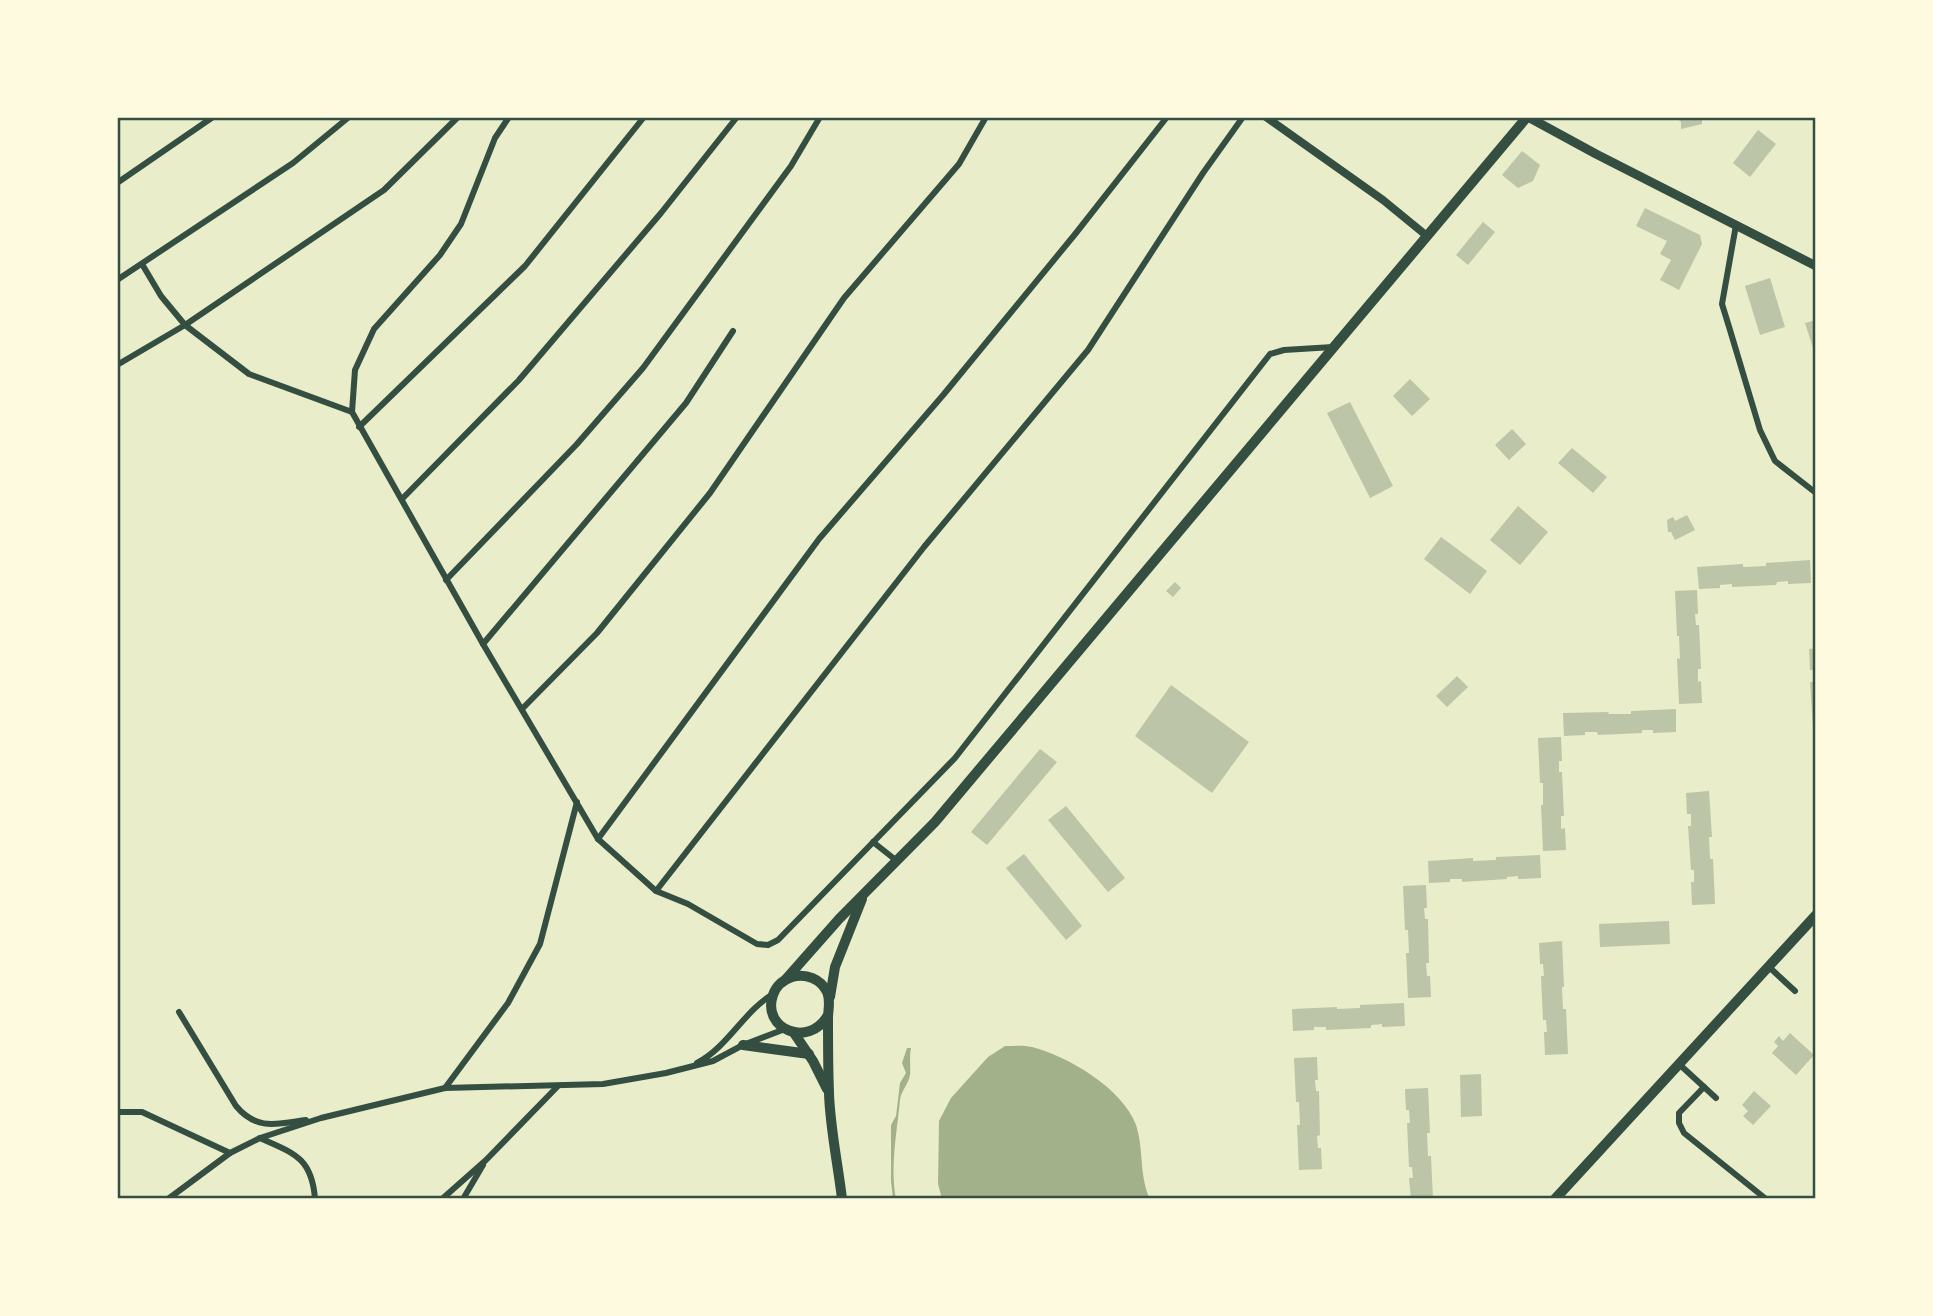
<svg xmlns="http://www.w3.org/2000/svg" width="1933" height="1316" viewBox="0 0 1933 1316" font-family="Overpass,sans-serif">
  <style>
    .water { fill: #a3b18a }
    .building { fill: #bcc5a7 }
    .lines { fill: none; stroke-linecap: round; stroke-linejoin: round }
    .minor { stroke: #344e41; stroke-width: 6 }
    .tertiary { stroke: #344e41; stroke-width: 8 }
    .secondary { stroke: #344e41; stroke-width: 9 }
    .primary { stroke: #344e41; stroke-width: 10 }
    .trunk { stroke: #344e41; stroke-width: 10 }
    .neatline { fill: none; stroke: #344e41; stroke-width: 2.5 }
  </style>
  <rect width="100%" height="100%" fill="#e9edc9"/>
  <!-- water -->
  <g class="water">
    <path d="M1005 1046C1014 1046 1023 1045 1032 1047 1068 1056 1123 1089 1136 1125 1144 1149 1139 1176 1150 1199H942L938 1184 939 1121 951 1098 988 1057Z"/>
    <path d="M907 1048H911C909 1058 911 1066 910 1075 909 1083 901 1091 900 1100 897 1132 890 1166 896 1199H893L891 1181V1125L896 1116 900 1083 906 1073 902 1063Z"/>
  </g>
  <!-- building -->
  <g class="building">
    <path d="M1676 117H1702V124L1681 129V122Z"/>
    <path d="M1758 130 1776 144 1750 177 1733 163Z"/>
    <path d="M1522 151 1540 165 1533 181 1518 188 1502 175Z"/>
    <path d="M1645 208 1700 235 1702 244 1679 290 1660 280 1671 260 1660 254 1667 241 1636 226Z"/>
    <path d="M1483 222 1495 232 1468 265 1456 255Z"/>
    <path d="M1770 278 1785 327 1760 335 1745 286Z"/>
    <path d="M1816 320V354H1815L1805 323Z"/>
    <path d="M1410 379 1430 399 1412 416 1393 396Z"/>
    <path d="M1350 402 1393 486 1370 498 1327 413Z"/>
    <path d="M1512 429 1526 444 1509 460 1495 445Z"/>
    <path d="M1572 448 1607 477 1593 493 1558 463Z"/>
    <path d="M1518 506 1548 532 1520 565 1490 540Z"/>
    <path d="M1687 515 1695 530 1675 540 1671 532H1668L1667 520 1673 517 1675 521Z"/>
    <path d="M1441 537 1487 571 1470 594 1424 559Z"/>
    <path d="M1810 560 1811 583 1788 584V581L1777 582 1776 585 1732 587V584L1720 585V588L1699 589 1697 567 1743 564V567L1766 566V563Z"/>
    <path d="M1175 582 1181 588 1173 597 1166 591Z"/>
    <path d="M1697 590 1698 614H1695L1696 625H1699L1701 669H1698V682L1701 681 1702 703 1679 704 1677 658 1680 659 1679 636H1677L1675 591Z"/>
    <path d="M1816 648V727H1813L1810 682H1813V670H1810L1809 649Z"/>
    <path d="M1457 676 1468 687 1447 707 1436 696Z"/>
    <path d="M1171 685 1249 742 1212 793 1135 736Z"/>
    <path d="M1676 709V732L1653 733V730H1642V733L1598 735 1597 732H1585V735L1564 736 1563 713 1609 712 1608 714H1631V711Z"/>
    <path d="M1561 737 1562 761H1559V772H1562L1564 816H1561V829L1565 828 1566 850 1543 851 1541 805H1543V783H1540L1538 738Z"/>
    <path d="M1040 749 1057 762 987 845 971 832Z"/>
    <path d="M1709 791 1712 837H1709L1710 859H1713L1715 904 1692 905 1691 882H1694V870H1691L1688 826H1691V814H1687L1686 793Z"/>
    <path d="M1066 806 1125 878 1108 892 1048 820Z"/>
    <path d="M1024 854 1082 926 1066 940 1006 868Z"/>
    <path d="M1540 855 1541 878 1518 879V876L1507 877V879L1462 882V879H1450V882L1429 883 1428 861 1473 858V861L1496 860V857Z"/>
    <path d="M1426 885 1427 908H1424L1425 919H1428L1429 963H1426L1427 976H1430L1431 997 1408 998 1406 953H1409L1408 930H1405L1403 886Z"/>
    <path d="M1669 921 1670 944 1600 947 1599 924Z"/>
    <path d="M1562 941 1564 987H1562L1563 1009H1566L1568 1054 1545 1055 1544 1032H1547L1546 1020H1543L1541 976H1544L1543 964H1540L1539 943Z"/>
    <path d="M1404 1003 1405 1026 1382 1027V1024L1371 1025V1028L1326 1030V1027H1314V1030L1293 1031 1292 1009 1337 1007V1009L1360 1008V1005Z"/>
    <path d="M1790 1033 1814 1055 1796 1075 1772 1053 1778 1046 1774 1042 1779 1036 1783 1041Z"/>
    <path d="M1317 1057 1318 1080H1315L1316 1091H1319L1320 1135 1317 1136 1318 1148H1321L1322 1169 1299 1170 1297 1125H1300L1299 1102H1296L1294 1058Z"/>
    <path d="M1481 1074 1482 1116 1461 1117 1460 1075Z"/>
    <path d="M1428 1088 1430 1133H1427L1428 1156H1431L1433 1199H1411L1409 1178H1413L1412 1167H1409L1407 1123H1410L1409 1110H1406L1405 1089Z"/>
    <path d="M1754 1091 1771 1106 1753 1125 1743 1116 1748 1111 1742 1105Z"/>
  </g>
  <g class="lines">
    <!-- minor -->
    <g class="minor">
      <path d="M509 117 495 138 461 224 440 255 374 329 355 370 352 412 483 644 598 839 656 891 688 904 757 944 768 945 778 940 955 758 1270 354 1284 350 1333 347"/>
      <path d="M117 183 213 117"/>
      <path d="M1736 225 1722 304 1730 330 1760 430 1775 461 1816 493"/>
      <path d="M142 264 161 296 185 325 249 374 352 412"/>
      <path d="M117 280 293 163 349 117"/>
      <path d="M117 365 185 325 384 190 458 117"/>
      <path d="M359 427 525 266 644 117"/>
      <path d="M402 499 519 380 661 213 737 117"/>
      <path d="M446 580 577 444 643 368 791 166 820 117"/>
      <path d="M483 644 686 403 733 331"/>
      <path d="M522 709 597 633 710 493 844 298 959 164 986 117"/>
      <path d="M598 839 819 539 944 394 1076 233 1167 117"/>
      <path d="M873 842 897 861"/>
      <path d="M656 891 924 547 1088 350 1203 173 1243 117"/>
      <path d="M1769 967 1795 991"/>
      <path d="M179 1012 236 1106C257 1131 277 1124 306 1120"/>
      <path d="M697 1063C728 1047 744 1011 773 994"/>
      <path d="M1679 1064 1716 1098"/>
      <path d="M1704 1087 1679 1113V1123L1684 1133 1766 1199"/>
      <path d="M445 1088 508 1003 540 944 577 802"/>
      <path d="M117 1112H142L230 1153"/>
      <path d="M260 1138C294 1153 312 1158 315 1199"/>
      <path d="M168 1199 230 1153 260 1138 321 1118 445 1088 603 1084 666 1073 713 1061 743 1045 785 1029"/>
      <path d="M442 1199 486 1160 557 1087"/>
      <path d="M463 1199 483 1165"/>
    </g>
    <!-- tertiary -->
    <path class="tertiary" d="M1266 117 1383 200 1427 236"/>
    <!-- secondary -->
    <path class="secondary" d="M1528 117 1596 154 1816 266"/>
    <!-- primary -->
    <g class="primary">
      <path d="M786 979 839 919 935 822 1527 117"/>
      <path d="M830 997 835 967 862 899"/>
      <path d="M828 1015C809 1049 761 1029 773 995 776 986 783 980 792 977 806 973 821 979 827 992 831 1001 828 1009 828 1018 828 1042 828 1069 829 1093 830 1128 838 1164 842 1199"/>
      <path d="M794 1033 813 1061 827 1089"/>
      <path d="M743 1045 809 1054"/>
    </g>
    <!-- trunk -->
    <path class="trunk" d="M1555 1199 1816 915"/>
  </g>
  <!-- border -->
  <rect width="1933" height="1316" fill="none" stroke="#fefae0" stroke-width="238"/>
  <rect x="119" y="119" width="1695" height="1078" class="neatline"/>
</svg>
